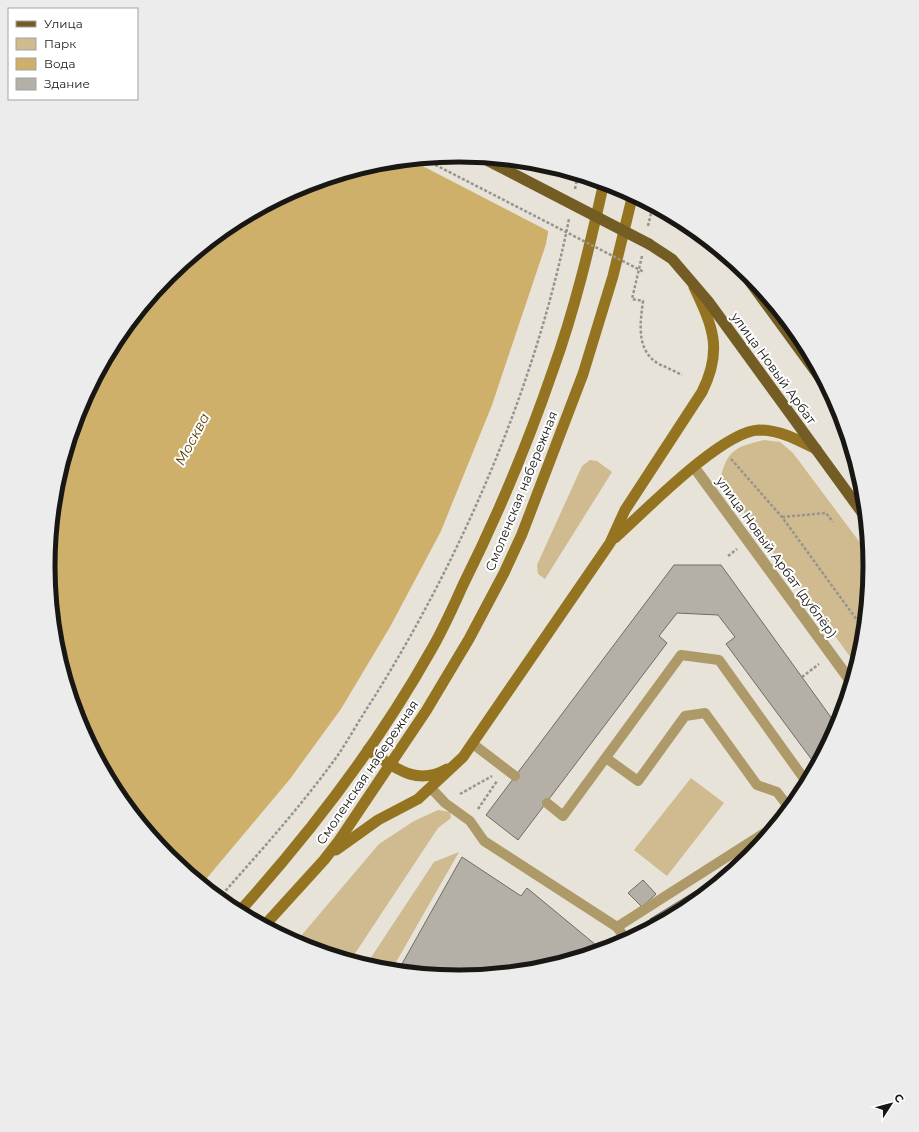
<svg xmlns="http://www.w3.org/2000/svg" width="919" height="1132" viewBox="0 0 919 1132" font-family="Montserrat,sans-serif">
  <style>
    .green { fill: #cfbb8f }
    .water { fill: #cfb06b }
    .pier { fill: #e7e3d9 }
    .building { fill: #b4b0a7; stroke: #706c64 }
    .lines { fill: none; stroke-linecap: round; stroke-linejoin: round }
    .path { stroke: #97948d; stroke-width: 2.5; stroke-dasharray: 3 2; stroke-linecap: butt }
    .service { stroke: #ae9969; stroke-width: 10 }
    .minor { stroke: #ae9969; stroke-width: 11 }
    .secondary { stroke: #947420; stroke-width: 11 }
    .primary { stroke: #745d25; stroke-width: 11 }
    .path-bridge { stroke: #97948d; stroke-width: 2.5; stroke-dasharray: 3 2; stroke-linecap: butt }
    .primary-bridge { stroke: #745d25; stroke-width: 11 }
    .labels { text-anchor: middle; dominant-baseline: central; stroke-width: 4; stroke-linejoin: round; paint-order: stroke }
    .street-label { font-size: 13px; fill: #191714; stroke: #fff }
    .water-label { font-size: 14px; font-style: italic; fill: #58430b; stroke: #fff }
    .rim { fill: none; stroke: #191714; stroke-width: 5 }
  </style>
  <rect width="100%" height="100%" fill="#e7e3d9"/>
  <!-- green -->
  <g class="green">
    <path d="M764 440 780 442 793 453 870 556 871 566 863 646 857 666 720 480C727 450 735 447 764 440Z"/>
    <path d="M590 460 597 461 612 472 545 579 538 574 537 565 582 466Z"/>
    <path d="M691 778 724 803 667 876 634 850Z"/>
    <path d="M438 810 450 812 451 818 438 828 350 961 295 943 379 844 414 821Z"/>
    <path d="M459 852 391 971 377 969 368 962 434 862Z"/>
  </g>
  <!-- water -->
  <path class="water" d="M460 155 540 162 559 168 546 244 492 405 441 531 390 627 341 709 290 779 202 884 168 857 117 794 79 723 56 646 48 566 56 486 79 408 117 337 169 275 231 224 302 186 379 162Z"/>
  <!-- pier -->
  <path class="pier" d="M460 155 540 162 561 169 550 232 409 159Z"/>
  <!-- building -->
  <g class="building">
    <path d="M674 565H721L838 727 825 752 812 760 726 644 735 637 718 615 677 613 659 636 667 643 518 840 486 815Z"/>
    <path d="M462 857 521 896 527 888 602 950 540 970 459 977 398 971Z"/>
    <path d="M748 859 688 908 654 926 650 919Z"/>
    <path d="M643 880 656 894 642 907 628 893Z"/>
  </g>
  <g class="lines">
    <!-- path -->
    <g class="path">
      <path d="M575 189 578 174"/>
      <path d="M648 226 653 205"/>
      <path d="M642 256 632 299 643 301C640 324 636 351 659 364 667 368 675 371 682 375"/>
      <path d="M731 459 782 517 865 631"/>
      <path d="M782 517 826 513 833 522"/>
      <path d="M728 556 737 549"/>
      <path d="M802 677 819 664"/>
      <path d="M460 794 492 776"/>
      <path d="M478 809 497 781"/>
      <path d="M219 898C260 852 302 805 338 755 350 737 361 717 373 699 463 555 536 385 569 219"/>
    </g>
    <!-- service -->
    <g class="service">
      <path d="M473 744 515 776"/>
      <path d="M606 758 638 781 685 716 705 713 757 785 777 792 790 809"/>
      <path d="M431 788 445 803 470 821 484 841 617 927 627 941"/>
      <path d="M547 803 563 816 681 655 719 660 805 780 813 774"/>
      <path d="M617 927 766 832"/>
    </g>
    <!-- minor -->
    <path class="minor" d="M694 467 852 683"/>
    <!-- secondary -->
    <g class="secondary">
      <path d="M615 538C644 512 722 431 759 430 780 430 798 440 816 449"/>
      <path d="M368 750C394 767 416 787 447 769"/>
      <path d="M336 850 378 820 418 799 463 757 610 543 625 510 702 392C723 350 713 327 694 287"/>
      <path d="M239 912C311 832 377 746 430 652 443 630 453 607 463 585 498 515 528 443 553 370 575 309 590 245 604 182"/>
      <path d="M264 926 324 860 338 842 426 711 469 639 504 573 522 534 583 374 613 276 633 194"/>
    </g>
    <!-- primary -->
    <g class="primary">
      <path d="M649 244 672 259 708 301 866 518"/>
      <path d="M737 264 832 394"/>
    </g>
    <!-- path-bridge -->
    <path class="path-bridge" d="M422 158 644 272"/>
    <!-- primary-bridge -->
    <path class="primary-bridge" d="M479 156 649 244"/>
  </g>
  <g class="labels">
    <!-- street labels -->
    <g class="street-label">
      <text transform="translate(774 368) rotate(54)">улица Новый Арбат</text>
      <text transform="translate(521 491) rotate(-68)">Смоленская набережная</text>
      <text transform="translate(777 557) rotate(54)">улица Новый Арбат (дублёр)</text>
      <text transform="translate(367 772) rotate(-56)">Смоленская набережная</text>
    </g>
    <!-- water labels -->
    <g class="water-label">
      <text transform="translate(192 439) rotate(-62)">Москва</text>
    </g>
  </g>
  <!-- crop -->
  <path d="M0 0H919V1132H0ZM55 566a404 404 0 1 1 808 0a404 404 0 1 1-808 0Z" fill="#edecec" fill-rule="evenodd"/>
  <path class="rim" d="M55 566a404 404 0 1 1 808 0a404 404 0 1 1-808 0Z"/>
  <!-- legend -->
  <rect x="8" y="8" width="130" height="92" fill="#ffffff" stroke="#a3a2a1"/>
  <rect x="16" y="21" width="20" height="6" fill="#745d25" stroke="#a3a2a1"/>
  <text x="44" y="28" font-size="12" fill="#191714">Улица</text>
  <rect x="16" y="38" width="20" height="12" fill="#cfbb8f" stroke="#a3a2a1"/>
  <text x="44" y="48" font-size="12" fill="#191714">Парк</text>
  <rect x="16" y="58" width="20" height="12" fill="#cfb06b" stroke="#a3a2a1"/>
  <text x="44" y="68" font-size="12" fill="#191714">Вода</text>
  <rect x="16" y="78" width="20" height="12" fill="#b4b0a7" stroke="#a3a2a1"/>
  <text x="44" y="88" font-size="12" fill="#191714">Здание</text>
  <!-- north arrow -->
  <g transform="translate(891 1104) rotate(54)" stroke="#ffffff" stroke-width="3" paint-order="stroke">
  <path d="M0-3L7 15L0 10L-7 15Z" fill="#191714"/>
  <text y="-6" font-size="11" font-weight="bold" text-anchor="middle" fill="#191714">С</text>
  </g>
</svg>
